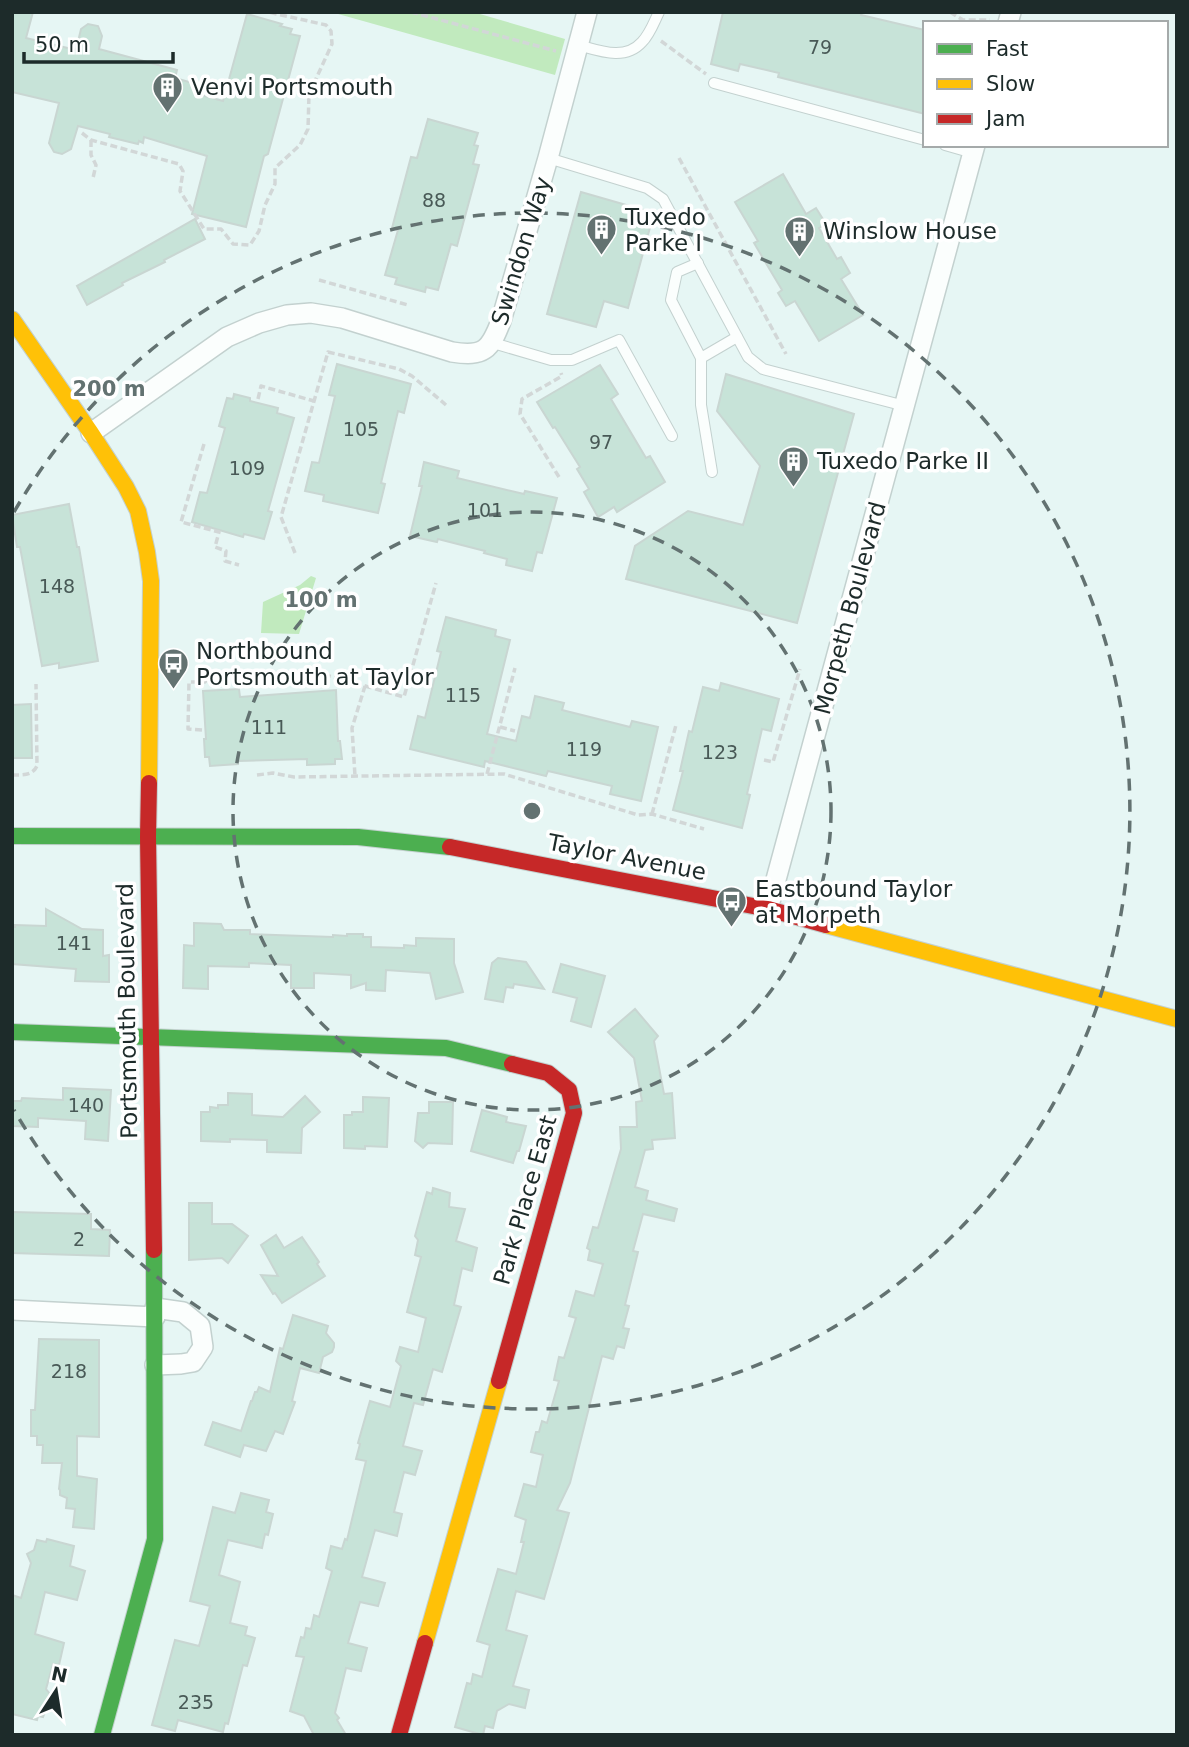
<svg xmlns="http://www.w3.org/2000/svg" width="1189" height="1747" viewBox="0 0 1189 1747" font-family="'DejaVu Sans',sans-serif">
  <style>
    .green { fill: #c1eabe }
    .building { fill: #c7e3d8; stroke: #c9d6d2; stroke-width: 2 }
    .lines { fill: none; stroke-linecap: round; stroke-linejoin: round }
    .lane-casing { stroke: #c3d1cf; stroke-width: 12 }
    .street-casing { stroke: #c3d1cf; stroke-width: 22 }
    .fast-casing { stroke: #c3d1cf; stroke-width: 18 }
    .slow-casing { stroke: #c3d1cf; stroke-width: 18 }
    .jam-casing { stroke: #c3d1cf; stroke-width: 18 }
    .path { stroke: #d2d7d7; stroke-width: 3.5; stroke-dasharray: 7 3.5; stroke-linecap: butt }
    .lane { stroke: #fbfefd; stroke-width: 10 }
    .street { stroke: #fbfefd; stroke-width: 19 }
    .fast { stroke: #4caf50; stroke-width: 16 }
    .slow { stroke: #ffc107; stroke-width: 16 }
    .jam { stroke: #c62828; stroke-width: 16 }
    .ring { fill: none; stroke: #637271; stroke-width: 3.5; stroke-dasharray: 12 9 }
    .labels { text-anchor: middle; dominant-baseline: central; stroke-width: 7; stroke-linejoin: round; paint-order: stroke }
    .number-label { font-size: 19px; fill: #485956 }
    .poi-label { font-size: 23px; fill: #1d2b2a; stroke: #fff; text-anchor: start }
    .street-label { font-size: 23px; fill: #1d2b2a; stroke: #fff }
    .centre { fill: #637271; stroke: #fff; stroke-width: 3.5 }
    .ring-label { font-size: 21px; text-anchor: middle; font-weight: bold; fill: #637271; stroke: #fff; stroke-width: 7; stroke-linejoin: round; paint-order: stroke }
  </style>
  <rect width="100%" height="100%" fill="#e6f6f4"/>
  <!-- green -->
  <g class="green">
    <path d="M331 12H473L565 39 555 75Z"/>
    <path d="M311 576 316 578 299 634 261 633 263 602 300 585Z"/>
  </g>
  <!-- building -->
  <g class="building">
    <path d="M12 12H33L26 38 76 50 81 29 88 24 98 26 102 36 99 49 177 70 175 78 196 84 194 93 223 101 247 14 282 24 280 26 292 29 290 34 300 36 268 154 264 156 246 227 192 214 207 156 144 137 143 143 139 141 138 144 109 137 110 134 78 126 71 149 62 154 54 152 49 143 59 103 12 92Z"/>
    <path d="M723 12H862L861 15 925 30V114L778 77 779 73 740 64 738 71 711 64Z"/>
    <path d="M428 119 478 133 474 145 478 146 473 164 479 165 457 246 451 244 438 290 426 287 425 292 395 284 397 278 385 275 398 230 392 228 411 157 417 158Z"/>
    <path d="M783 174 806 214 816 208 826 224 819 228 837 259 841 257 850 273 841 279 863 315 819 341 795 301 786 306 778 293 782 290 754 243 758 241 735 202Z"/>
    <path d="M581 192 654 213 628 308 604 301 596 327 547 314Z"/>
    <path d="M195 219 205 239 164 260 165 262 122 283 123 285 87 305 77 286Z"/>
    <path d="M337 364 411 384 404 413 398 411 381 483 385 484 378 513 323 501 324 495 305 491 312 462 319 463 335 396 329 395Z"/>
    <path d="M600 365 618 394 611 399 646 458 650 456 665 482 617 512 614 507 598 517 584 492 589 489 577 469 580 467 555 427 553 428 537 402Z"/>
    <path d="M726 374 854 414 797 623 626 579 635 546 688 511 743 525 760 466 717 411Z"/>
    <path d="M234 394 250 398V401L278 408 277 413 294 418 268 511 272 512 264 539 244 534 243 537 192 522 200 492 207 493 225 428 219 426 227 398 233 399Z"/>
    <path d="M424 462 459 471 457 478 524 494 525 491 557 498 542 553 537 552 532 571 506 565 507 559 484 553 485 551 438 539 437 542 410 536 422 486H419Z"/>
    <path d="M69 504 77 547H79L98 661 59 668V663L42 666 20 547H17L12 515Z"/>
    <path d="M446 617 496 630 495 636 510 640 487 734 516 741 522 716 530 718 535 696 564 703 562 710 630 727 632 721 658 727 641 801 610 794 612 786 548 771 546 776 485 761 484 767 410 749 418 716 425 718 441 652 437 651Z"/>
    <path d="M721 683 779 699 771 731 762 729 747 794 750 795 742 828 673 810 683 771H680L689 731 692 732 703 687 719 691Z"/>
    <path d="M239 689 240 697 336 690 338 741H340L342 759H335V764L307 765V759L238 761V764L210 766 209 757H205L204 739H206L203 691Z"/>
    <path d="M31 704 32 758H12V705Z"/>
    <path d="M46 909 82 929 103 930V956L109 955V982L75 981 76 969 12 964V927H15V925L46 926Z"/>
    <path d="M194 923 221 924 224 930H250V934L333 937V935L347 936V934H363V937H371V947L404 948V945L416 946V938L454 939V963L463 992 436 999 430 973 386 970 385 991 366 990V983L351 988V975L314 973V988H291V965L249 963V967L208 966V989L183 988 184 945 194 946Z"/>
    <path d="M498 958 526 962 544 989 514 984 513 988 506 987 503 1002 485 999 492 963Z"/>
    <path d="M561 964 605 976 591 1027 571 1021 577 998 553 992Z"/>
    <path d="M635 1009 658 1036 654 1041 664 1094 672 1093 675 1138 652 1140 653 1149 645 1150 635 1187 648 1191 646 1200 677 1209 674 1221 643 1214 633 1251 638 1252 625 1305 629 1306 623 1328 629 1329 624 1348 617 1346 613 1359 602 1356 570 1483 557 1510 569 1513 544 1599 516 1591 506 1630 527 1636 513 1686 529 1690 525 1708 509 1704 497 1711 493 1728 485 1726 483 1735 455 1727 467 1683 471 1684 473 1674 482 1677 490 1645 477 1641 498 1569 516 1574 524 1542H521L526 1520 515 1516 524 1484 536 1487 543 1455 531 1452 536 1432H539L542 1421 547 1423 559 1381 554 1380 559 1357 564 1358 576 1318 569 1316 576 1291 594 1296 603 1264 588 1260 590 1250 587 1248 593 1227 598 1228 621 1149 620 1127H637L636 1102 642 1101 634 1058 608 1032Z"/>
    <path d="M63 1088 111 1090 108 1141 85 1139 86 1121 38 1118V1127L12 1126V1101H21L22 1098 63 1100Z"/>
    <path d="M228 1093 252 1094V1115L283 1117 305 1096 320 1112 302 1128 301 1153 267 1152V1140L230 1139V1142L201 1141V1112H210V1107L218 1108V1105H228Z"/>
    <path d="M363 1097 389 1098 387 1147 365 1146V1149L344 1148V1115H352V1112H363Z"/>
    <path d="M429 1102H453L452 1144 428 1143 423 1148 415 1141 418 1113H429Z"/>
    <path d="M482 1110 507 1117 506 1122 526 1126 519 1151H517L513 1163 471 1151Z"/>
    <path d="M433 1188 450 1193 449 1207 465 1209 456 1241 477 1248 472 1271 462 1268 454 1305 461 1307 442 1372 433 1369 423 1405 414 1403 403 1446 422 1451 415 1475 404 1472 394 1512 402 1514 397 1536 375 1530 362 1577 385 1583 378 1606 360 1602 348 1643 367 1648 361 1671 346 1668 335 1713 339 1718 337 1720 346 1735H314L304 1716 290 1711 304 1657 296 1656 301 1637 304 1638 306 1628 311 1629 314 1615 319 1617 332 1571 326 1568 331 1546 342 1549 345 1539 347 1540 366 1461 356 1459 360 1444 358 1443 370 1401 390 1407 401 1366 396 1361 400 1347 418 1352 426 1318 407 1312 421 1257 415 1255 418 1240 415 1236 427 1192 432 1194Z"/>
    <path d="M189 1203H212V1224H232L248 1236 228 1263 222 1258 189 1260Z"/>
    <path d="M12 1212 91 1214V1229L110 1230 109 1256 12 1253Z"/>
    <path d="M276 1235 284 1248 302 1237 319 1262 317 1264 325 1276 282 1303 275 1293 273 1294 261 1275 278 1276 261 1245Z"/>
    <path d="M293 1315 328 1326 326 1333 334 1343V1347L332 1352 323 1357 319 1373 300 1368 292 1401 295 1402 283 1434 275 1431 266 1451 244 1445 240 1457 205 1445 213 1422 241 1431 251 1401H252L255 1392H257L259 1387 270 1392 280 1348 283 1349Z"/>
    <path d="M39 1339 99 1340V1437L77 1436V1476L97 1479 94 1529 73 1527 75 1509 66 1508 67 1498 60 1495V1490L59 1489 62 1463H42L43 1445H37V1436H31V1410H35Z"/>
    <path d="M241 1493 269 1500 266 1512 273 1514 268 1535 265 1534 262 1548 228 1540 219 1575 240 1582 230 1623 247 1627 245 1635 255 1638 247 1666 243 1665 228 1724 225 1723 223 1732 178 1720 175 1731 152 1725 175 1640 199 1646 210 1606 190 1601 213 1507 235 1513Z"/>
    <path d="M47 1539 74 1546 70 1566 85 1571 77 1600 45 1592 35 1634 64 1643 59 1665 53 1664 46 1689 50 1694 48 1704 43 1717 38 1716 37 1720 12 1714V1595L21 1598 31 1563 27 1554 34 1550 37 1540 46 1542Z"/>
  </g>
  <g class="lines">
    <defs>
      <g id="lane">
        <path d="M578 45C600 51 625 61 642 42 650 34 654 22 659 12"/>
        <path d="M714 83 925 140"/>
        <path d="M945 145 973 153"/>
        <path d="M548 158 647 188 663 199 748 357 763 369 905 406"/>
        <path d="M698 263 677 272 671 300 701 358V405L712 472"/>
        <path d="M493 343 551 360H572L619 340 672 436"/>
        <path d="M701 358 737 337"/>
      </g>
      <g id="street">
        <path d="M1008 23 1011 12"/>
        <path d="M91 433 227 337 259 323 287 315 311 313 342 318 452 352C484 357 490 350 501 321L548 158 587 12"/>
        <path d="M768 909 975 145"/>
        <path d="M155 1308 183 1312 200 1326 203 1347 193 1362 181 1364 155 1365"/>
        <path d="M12 1310 155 1317"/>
      </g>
      <g id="fast">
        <path d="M12 836 358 837 450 847"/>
        <path d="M12 1032 446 1048 512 1064"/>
        <path d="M102 1735 155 1539 154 1250"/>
      </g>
      <g id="slow">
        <path d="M12 319 91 433 126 487 138 511 147 552 151 581 149 783"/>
        <path d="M826 925 1177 1019"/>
        <path d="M425 1643 499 1381"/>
      </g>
      <g id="jam">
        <path d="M149 783 148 837 154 1250"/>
        <path d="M450 847 768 909 826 925"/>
        <path d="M499 1381 574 1113 569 1090 548 1073 512 1064"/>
        <path d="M399 1735 425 1643"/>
      </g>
    </defs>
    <!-- lane casing -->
    <use href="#lane" class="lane-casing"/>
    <!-- street casing -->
    <use href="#street" class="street-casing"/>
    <!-- fast casing -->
    <use href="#fast" class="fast-casing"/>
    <!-- slow casing -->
    <use href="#slow" class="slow-casing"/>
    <!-- jam casing -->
    <use href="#jam" class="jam-casing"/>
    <!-- path -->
    <g class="path">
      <path d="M411 12 556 51"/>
      <path d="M950 12 963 20H990"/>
      <path d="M661 41 706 74"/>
      <path d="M82 133 91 140 179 164 183 171 180 191 204 229H221L233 244 250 245 259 231 265 205 275 184V168L300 145 308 129 309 94 332 44 331 31 326 25 268 12"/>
      <path d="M91 140V155L96 165 93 178"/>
      <path d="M679 158 786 354"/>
      <path d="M319 280 408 305"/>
      <path d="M258 399 261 386 314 401"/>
      <path d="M204 444 181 522 219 532 215 547 226 551 225 561 239 565"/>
      <path d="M559 477 520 414 522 399 562 376 561 373"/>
      <path d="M295 553 281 517 328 352 399 369 412 376 446 405"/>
      <path d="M365 686 404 697 436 583"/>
      <path d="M500 727 515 731"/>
      <path d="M202 730 188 729 189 682H205L210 676 312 671 365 686 352 728 355 776"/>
      <path d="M764 760 773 762 800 669"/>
      <path d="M487 774 515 668"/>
      <path d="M12 775C23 775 32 776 37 766L36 684"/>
      <path d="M257 775 273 773 294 777 504 774 638 815 652 814 704 829"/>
      <path d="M652 814 676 725"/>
    </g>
    <!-- lane -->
    <use href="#lane" class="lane"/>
    <!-- street -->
    <use href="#street" class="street"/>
    <!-- fast -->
    <use href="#fast" class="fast"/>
    <!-- slow -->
    <use href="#slow" class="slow"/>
    <!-- jam -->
    <use href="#jam" class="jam"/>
  </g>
  <!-- distance rings -->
  <g class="ring">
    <circle cx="532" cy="811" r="299"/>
    <path d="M14 512A598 598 0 1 1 14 1110"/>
  </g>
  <!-- icons -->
  <defs>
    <symbol id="building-pin" viewBox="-11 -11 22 30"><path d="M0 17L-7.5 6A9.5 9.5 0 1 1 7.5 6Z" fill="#637271" stroke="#fff"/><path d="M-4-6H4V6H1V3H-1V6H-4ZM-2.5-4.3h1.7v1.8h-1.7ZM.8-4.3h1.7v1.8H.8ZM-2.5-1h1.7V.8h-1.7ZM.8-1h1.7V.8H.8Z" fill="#fff"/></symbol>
    <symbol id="bus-pin" viewBox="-11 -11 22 30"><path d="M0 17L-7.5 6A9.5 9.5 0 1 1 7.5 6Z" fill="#637271" stroke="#fff"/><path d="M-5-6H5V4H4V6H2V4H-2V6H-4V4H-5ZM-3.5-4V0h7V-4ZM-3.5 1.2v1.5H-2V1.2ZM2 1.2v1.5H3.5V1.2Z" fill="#fff"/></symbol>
  </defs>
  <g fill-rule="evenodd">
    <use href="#building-pin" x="150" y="70" width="35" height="47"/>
    <use href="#building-pin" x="584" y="212" width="35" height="47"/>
    <use href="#building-pin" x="782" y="214" width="35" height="47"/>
    <use href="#building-pin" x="776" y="444" width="35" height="47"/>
    <use href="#bus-pin" x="156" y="646" width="35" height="47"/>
    <use href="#bus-pin" x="714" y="884" width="35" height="47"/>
  </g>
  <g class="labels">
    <!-- number labels -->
    <g class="number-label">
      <text x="820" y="47">79</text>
      <text x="434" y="200">88</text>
      <text x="361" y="429">105</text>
      <text x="601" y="442">97</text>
      <text x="247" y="468">109</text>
      <text x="485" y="510">101</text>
      <text x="57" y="586">148</text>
      <text x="463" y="695">115</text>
      <text x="269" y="727">111</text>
      <text x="584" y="749">119</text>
      <text x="720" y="752">123</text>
      <text x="74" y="943">141</text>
      <text x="86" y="1105">140</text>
      <text x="79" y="1239">2</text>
      <text x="69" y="1371">218</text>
      <text x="196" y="1702">235</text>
    </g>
    <!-- poi labels -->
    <g class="poi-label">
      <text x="191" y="87">Venvi Portsmouth</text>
      <text x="625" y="217">Tuxedo<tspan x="625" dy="26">Parke I</tspan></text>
      <text x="823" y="231">Winslow House</text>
      <text x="817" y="461">Tuxedo Parke II</text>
      <text x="196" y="651">Northbound<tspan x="196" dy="26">Portsmouth at Taylor</tspan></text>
      <text x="755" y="889">Eastbound Taylor<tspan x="755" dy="26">at Morpeth</tspan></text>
    </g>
    <!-- street labels -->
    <g class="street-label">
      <text transform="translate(521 251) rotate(-73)">Swindon Way</text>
      <text transform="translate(850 608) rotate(-75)">Morpeth Boulevard</text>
      <text transform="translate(627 857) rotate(11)">Taylor Avenue</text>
      <text transform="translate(127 1011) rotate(-91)">Portsmouth Boulevard</text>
      <text transform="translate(525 1200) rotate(-74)">Park Place East</text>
    </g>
  </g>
  <circle cx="532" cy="811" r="10" class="centre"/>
  <g class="ring-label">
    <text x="109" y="396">200 m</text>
    <text x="321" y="607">100 m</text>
  </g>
  <!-- border -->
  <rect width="1189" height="1747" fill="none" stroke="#1d2b2a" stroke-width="28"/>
  <!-- legend -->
  <rect x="923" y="21" width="245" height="126" fill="#ffffff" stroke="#a5aaaa" stroke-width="2"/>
  <rect x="937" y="44" width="35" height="10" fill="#4caf50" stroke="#a5aaaa" stroke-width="2"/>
  <text x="986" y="56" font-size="21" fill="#1d2b2a">Fast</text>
  <rect x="937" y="79" width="35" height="10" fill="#ffc107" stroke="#a5aaaa" stroke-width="2"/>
  <text x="986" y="91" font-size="21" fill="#1d2b2a">Slow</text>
  <rect x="937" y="114" width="35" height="10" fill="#c62828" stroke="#a5aaaa" stroke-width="2"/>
  <text x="986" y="126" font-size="21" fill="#1d2b2a">Jam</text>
  <!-- north arrow -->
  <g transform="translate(56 1691) rotate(12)" stroke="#ffffff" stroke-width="5" paint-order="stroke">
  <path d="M0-5L12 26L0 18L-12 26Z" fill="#1d2b2a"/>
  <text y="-10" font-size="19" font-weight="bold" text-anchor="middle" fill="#1d2b2a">N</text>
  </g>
  <!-- scale -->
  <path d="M24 52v10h149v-10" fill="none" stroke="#1d2b2a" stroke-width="3.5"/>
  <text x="35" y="52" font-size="21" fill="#1d2b2a" stroke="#ffffff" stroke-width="5" paint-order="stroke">50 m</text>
</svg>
